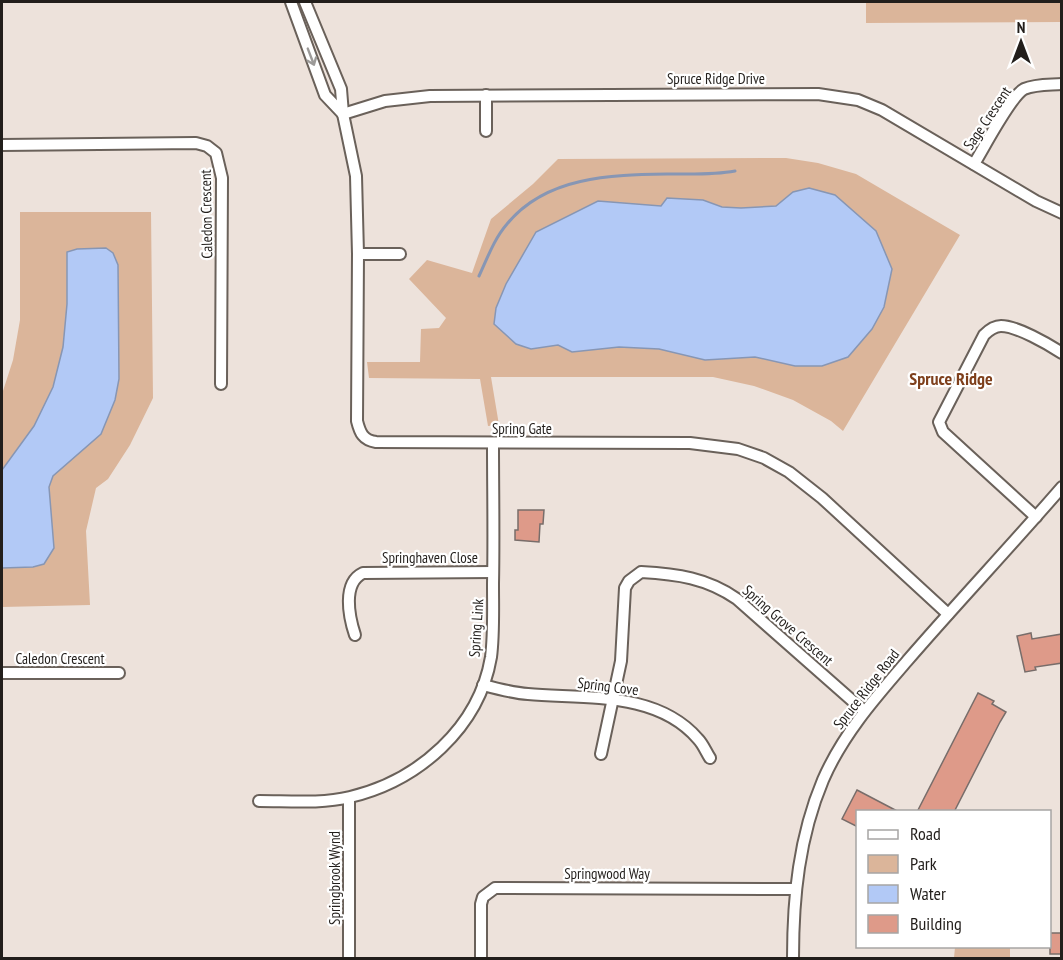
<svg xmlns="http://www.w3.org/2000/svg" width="1063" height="960" viewBox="0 0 1063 960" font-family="'PT Sans Narrow',sans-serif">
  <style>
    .green { fill: #dbb59a }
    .water { fill: #b2c9f6; stroke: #8796b4; stroke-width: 1.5 }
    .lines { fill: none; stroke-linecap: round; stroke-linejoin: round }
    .stream { stroke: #8796b4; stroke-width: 3 }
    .building { fill: #de9a89; stroke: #786d6a; stroke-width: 1.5 }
    .minor-casing { stroke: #6a615a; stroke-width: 14 }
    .minor { stroke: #fff; stroke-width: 10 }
    .oneway { stroke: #9c9a98 }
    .labels { text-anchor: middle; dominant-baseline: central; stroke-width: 4.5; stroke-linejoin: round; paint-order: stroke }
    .street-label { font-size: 15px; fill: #221e1b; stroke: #fff }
    .quarter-label { font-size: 18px; font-weight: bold; fill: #7e3f1b; stroke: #fff }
  </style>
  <rect width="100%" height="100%" fill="#ede2db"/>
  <!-- green -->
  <g class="green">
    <path d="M866 2H1061V22L866 23Z"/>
    <path d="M786 158 818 163 856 174 960 235 843 431 831 421 793 400 754 386 713 377H491L499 425 488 426 480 379 369 378 367 362H420L421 329 439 328 446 318 409 279 427 260 472 273 491 219 533 184 558 159Z"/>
    <path d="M20 212H151L153 398 130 445 108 479 96 488 86 531 90 605 2 607V394L13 360 20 320Z"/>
    <path d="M955 947H1010V958H954Z"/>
  </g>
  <!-- water -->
  <g class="water">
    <path d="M809 188 835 195 876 231 892 269 884 307 872 329 848 357 822 366H795L755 357 705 360 659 349 619 347 572 352 558 345 531 349 516 344 494 324 496 308 506 284 536 232 598 201 661 206 667 198 703 200 722 207 741 208 776 206 793 192Z"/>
    <path d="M106 248 113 253 118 265 119 379 115 400 101 434 53 476 49 487 54 548 44 564 33 567 2 568V470L34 426 53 387 63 347 67 304V252L77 249Z"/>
  </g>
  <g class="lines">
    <!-- stream -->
    <path class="stream" d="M479 276C487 259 494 239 507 224 547 175 613 175 671 174 692 174 714 175 735 171"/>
  </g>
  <!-- building -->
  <g class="building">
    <path d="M518 510H544L543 524H540L539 542 515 540V530H518Z"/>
    <path d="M1031 633 1032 639 1062 634V663L1035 667 1036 670 1025 672 1017 636Z"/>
    <path d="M978 693 994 701 992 704 1006 712 1000 722 954 812H917Z"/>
    <path d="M857 790 899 812H858V827L842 819Z"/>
    <rect x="1050" y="933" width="12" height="21"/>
  </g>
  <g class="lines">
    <defs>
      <g id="minor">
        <path d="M291 2 325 95 343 114"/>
        <path d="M305 2 341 89 343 114 356 176 358 254 357 421C360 433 363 440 376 442L690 443 738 449 764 458 789 472 822 498 948 614"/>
        <path d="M343 114 385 101 430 96 818 94 858 100 882 110 1036 201 1062 213"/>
        <path d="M486 131V95"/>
        <path d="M2 145 196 143 207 146 216 153 222 178 221 384"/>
        <path d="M974 164C984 148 1010 97 1024 89 1036 84 1049 85 1062 84"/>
        <path d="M358 254H400"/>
        <path d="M1036 517 943 432 939 422 984 335C989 330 994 326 1001 326 1017 326 1048 344 1062 353"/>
        <path d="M355 635C349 617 342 583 363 573L493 572"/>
        <path d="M2 673H119"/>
        <path d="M483 685C498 689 513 693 528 694 585 699 657 691 698 739 703 744 706 752 710 758"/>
        <path d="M601 754 621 661 625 588 629 581 641 572C677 574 707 578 737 599L864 711"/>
        <path d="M259 801C289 801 321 804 350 797 418 781 479 728 491 657 494 634 493 608 493 584 494 537 493 490 493 443"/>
        <path d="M349 958V798"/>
        <path d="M481 958V904L483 897 495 888 795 889"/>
        <path d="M793 958C793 897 799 837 823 780 843 734 875 698 907 661 958 602 1011 546 1062 487"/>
      </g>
    </defs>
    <!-- minor casing -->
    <use href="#minor" class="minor-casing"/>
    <!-- minor -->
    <use href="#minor" class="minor"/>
  </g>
  <!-- one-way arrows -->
  <defs><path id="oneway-shaft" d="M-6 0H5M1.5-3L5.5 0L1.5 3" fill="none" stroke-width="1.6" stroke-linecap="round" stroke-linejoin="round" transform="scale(1.5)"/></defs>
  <use class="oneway" href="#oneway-shaft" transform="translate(311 57) rotate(69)"/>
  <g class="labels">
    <!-- street labels -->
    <g class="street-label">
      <text x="716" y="78">Spruce Ridge Drive</text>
      <text transform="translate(987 118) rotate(-56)">Sage Crescent</text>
      <text transform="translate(206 214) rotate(-91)">Caledon Crescent</text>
      <text x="522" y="428">Spring Gate</text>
      <text x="430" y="557">Springhaven Close</text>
      <text transform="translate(788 625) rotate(41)">Spring Grove Crescent</text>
      <text transform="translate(476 628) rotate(-86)">Spring Link</text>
      <text x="60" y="658">Caledon Crescent</text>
      <text transform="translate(608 686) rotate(7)">Spring Cove</text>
      <text transform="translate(866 689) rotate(-52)">Spruce Ridge Road</text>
      <text x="607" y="873">Springwood Way</text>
      <text transform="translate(334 878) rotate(-90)">Springbrook Wynd</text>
    </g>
    <!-- quarter labels -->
    <g class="quarter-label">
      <text x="951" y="378">Spruce Ridge</text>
    </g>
  </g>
  <!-- border -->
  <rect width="1063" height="960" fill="none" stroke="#221e1b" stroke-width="6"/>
  <!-- legend -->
  <rect x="856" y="810" width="195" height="138" fill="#ffffff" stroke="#a7a5a4" stroke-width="1.5"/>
  <rect x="868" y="830" width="30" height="9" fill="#ffffff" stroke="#a7a5a4" stroke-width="1.5"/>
  <text x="910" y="840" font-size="18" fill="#221e1b">Road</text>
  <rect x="868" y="855" width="30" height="18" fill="#dbb59a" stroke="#a7a5a4" stroke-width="1.5"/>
  <text x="910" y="870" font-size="18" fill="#221e1b">Park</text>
  <rect x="868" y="885" width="30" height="18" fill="#b2c9f6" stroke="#a7a5a4" stroke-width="1.5"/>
  <text x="910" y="900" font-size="18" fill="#221e1b">Water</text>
  <rect x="868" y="915" width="30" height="18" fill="#de9a89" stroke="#a7a5a4" stroke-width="1.5"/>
  <text x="910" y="930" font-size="18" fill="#221e1b">Building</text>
  <!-- north arrow -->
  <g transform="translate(1021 42)" stroke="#ffffff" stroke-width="4.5" paint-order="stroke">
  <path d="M0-4.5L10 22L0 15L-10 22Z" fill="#221e1b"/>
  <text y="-9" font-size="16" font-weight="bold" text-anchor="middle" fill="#221e1b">N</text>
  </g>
</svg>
